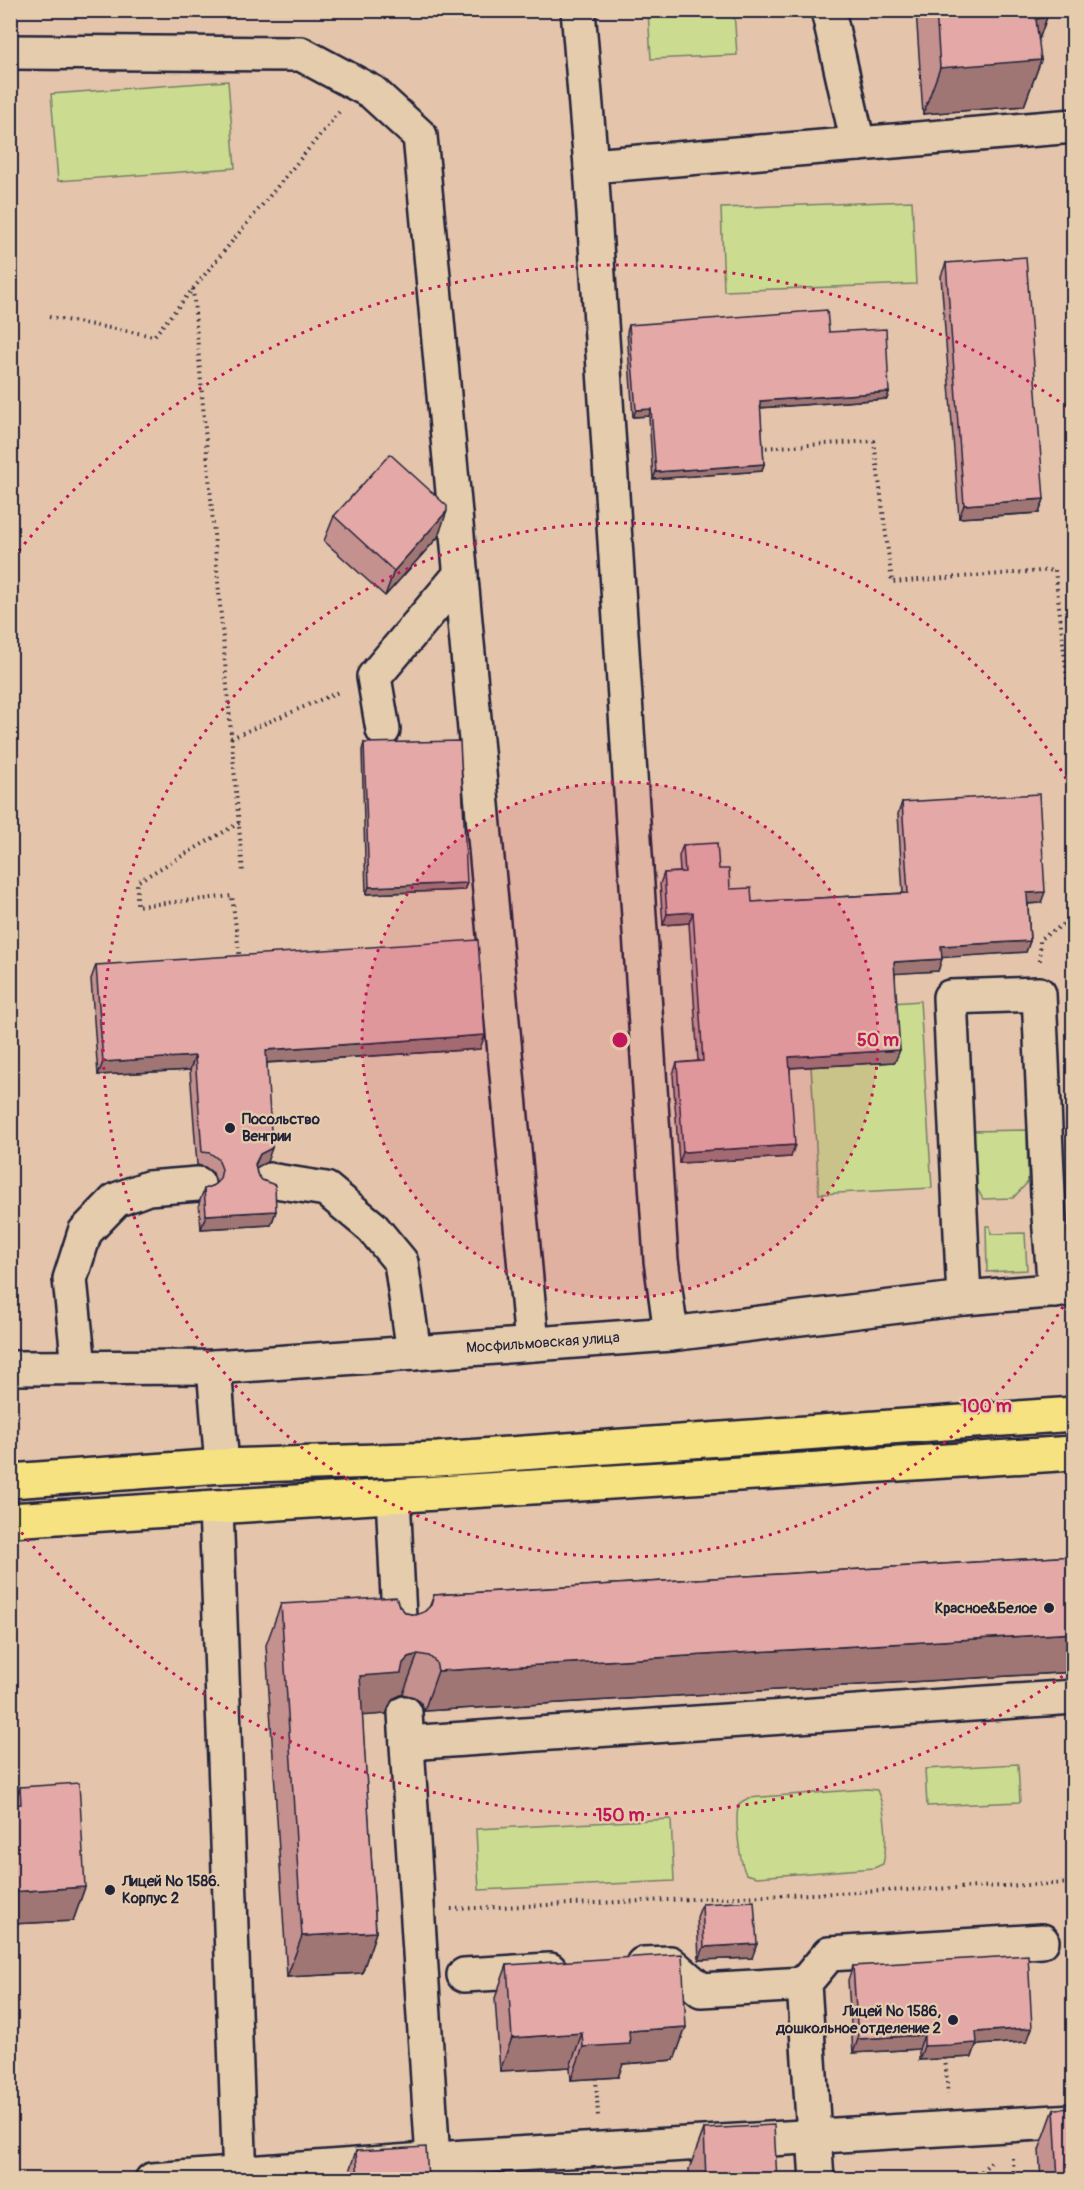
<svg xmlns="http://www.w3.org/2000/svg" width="1084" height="2190" viewBox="0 0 1084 2190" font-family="Pangolin,sans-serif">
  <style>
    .green { fill: #cbdb90; stroke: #767e66; stroke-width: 1.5 }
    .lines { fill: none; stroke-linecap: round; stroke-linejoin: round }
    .minor-casing { stroke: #22223b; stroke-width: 38 }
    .major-casing { stroke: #22223b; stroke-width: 38 }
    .path { stroke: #22223b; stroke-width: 4; stroke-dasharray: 1.5 4.5; stroke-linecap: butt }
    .minor { stroke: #e4ccac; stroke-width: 33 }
    .major { stroke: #f7e281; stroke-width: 33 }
    .wall { fill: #c4918f; stroke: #22223b; stroke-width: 1.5 }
    .shaded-wall { fill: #a07674; stroke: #22223b; stroke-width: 1.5 }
    .building { fill: #e4a9a6; stroke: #22223b; stroke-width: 1.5 }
    .ring { fill: none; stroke: #c2185b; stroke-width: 3; stroke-dasharray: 3 6 }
    .poi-dot { fill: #22223b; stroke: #e4ccac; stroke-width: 2 }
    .labels { text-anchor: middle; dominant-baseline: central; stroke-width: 4.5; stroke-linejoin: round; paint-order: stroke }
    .poi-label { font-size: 15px; font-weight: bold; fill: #22223b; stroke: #e4ccac; text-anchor: start }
    .street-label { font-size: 15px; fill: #22223b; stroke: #e4ccac }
    .centre { fill: #c2185b; stroke: #e4ccac; stroke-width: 3 }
    .ring-label { font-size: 18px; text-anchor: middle; font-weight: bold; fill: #c2185b; stroke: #e4ccac; stroke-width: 4.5; stroke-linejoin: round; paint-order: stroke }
  </style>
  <rect width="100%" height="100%" fill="#e4c5ab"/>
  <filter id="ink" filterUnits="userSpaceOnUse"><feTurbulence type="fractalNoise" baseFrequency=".0167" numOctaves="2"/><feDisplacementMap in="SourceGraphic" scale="12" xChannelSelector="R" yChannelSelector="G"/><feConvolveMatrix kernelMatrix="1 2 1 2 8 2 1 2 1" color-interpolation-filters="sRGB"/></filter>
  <g filter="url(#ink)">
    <!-- green -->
    <g class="green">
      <path d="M648 11H734L737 55 651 59Z"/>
      <path d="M228 81 235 168 58 181 51 94Z"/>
      <path d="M912 201 916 284 724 291 721 208Z"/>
      <path d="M920 1001 932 1188 819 1194 811 1066 892 1003Z"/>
      <path d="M1027 1130 1028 1182 1013 1198 983 1199 970 1176V1131Z"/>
      <path d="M986 1226H990L991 1234 1025 1233 1027 1270 987 1272Z"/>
      <path d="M1018 1764 1020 1802 927 1806 925 1769Z"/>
      <path d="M867 1789 877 1790C886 1810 888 1843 883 1864L874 1868 757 1877 746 1874C740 1864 733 1813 740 1803 742 1801 746 1800 748 1798Z"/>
      <path d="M671 1819 674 1881 479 1890 476 1829Z"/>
    </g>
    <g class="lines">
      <defs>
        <g id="minor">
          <path d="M578 10 591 166 661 1260 671 1334"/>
          <path d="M828 10 858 144 1074 126"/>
          <path d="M10 52 301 54 372 92 420 136 532 1344"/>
          <path d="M591 166 858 144"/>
          <path d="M383 730 374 677 461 574"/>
          <path d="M269 1180 326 1189 372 1227 401 1262 414 1353"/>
          <path d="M964 1298 950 997 1039 994 1049 1217 1055 1291"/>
          <path d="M79 1367 70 1279 85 1232 116 1200 148 1188 198 1184"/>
          <path d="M214 1367 222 1466"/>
          <path d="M10 1368 214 1367 414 1353 671 1334 964 1298 1074 1289"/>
          <path d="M393 1496 400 1637"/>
          <path d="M216 1507 240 2180"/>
          <path d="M405 1713 433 2160"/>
          <path d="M407 1743 1074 1697"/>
          <path d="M643 1964 670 1963 701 1990 804 1984"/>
          <path d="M464 1975 550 1970"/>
          <path d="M152 2180 465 2157 1074 2121"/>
          <path d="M817 2180 804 1984 829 1954 1042 1941"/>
        </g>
        <g id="major">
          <path d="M10 1481 222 1466 438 1459 1074 1414"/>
          <path d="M10 1520 1074 1453"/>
        </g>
      </defs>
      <!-- minor casing -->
      <use href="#minor" class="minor-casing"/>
      <!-- major casing -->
      <use href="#major" class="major-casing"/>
      <!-- path -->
      <g class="path">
        <path d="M193 289 243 873"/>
        <path d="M49 317 154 336 339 112"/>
        <path d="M760 448 874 441 892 582 1055 570 1074 742"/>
        <path d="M231 738 341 691"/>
        <path d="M239 823 137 882V906L232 896 240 960"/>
        <path d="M1040 961V939L1074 918"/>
        <path d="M451 1909 1074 1883"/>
        <path d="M945 2058 948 2094"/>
        <path d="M596 2078 598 2117"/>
        <path d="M1013 2158 1014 2180"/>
        <path d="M973 2180 993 2160"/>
      </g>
      <!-- minor -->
      <use href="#minor" class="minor"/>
      <!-- major -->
      <use href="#major" class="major"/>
    </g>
    <!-- wall -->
    <g class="wall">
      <path d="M916 10H1045L1047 17 1038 42 1041 60 1024 106 923 114Z"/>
      <path d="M946 263 1044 499 1039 513 959 518 941 276Z"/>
      <path d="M629 325 829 332 889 392 887 399 760 408 764 464 762 471 653 479 649 416 633 417 627 332Z"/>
      <path d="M334 516 438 537 385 596 324 541Z"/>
      <path d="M364 743 467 883 464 890 366 894 362 750Z"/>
      <path d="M902 802 1041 903 1028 904 1030 941 1026 952 942 957 938 971 895 973V1062L790 1068 791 1157 679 1163 673 1074 677 1063 698 1061 689 923 663 925 660 884 664 873 680 872 679 856 683 845 719 869 730 889 752 902 903 893 898 814Z"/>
      <path d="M96 965 480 1049 267 1063V1162L256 1167 257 1174 276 1211 271 1225 201 1229 199 1203 204 1189 214 1185 216 1183 213 1173 205 1167 197 1165 190 1070 98 1075 91 979Z"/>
      <path d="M1074 1556V1672L424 1711 421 1703 414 1697 403 1694 394 1698 391 1702 386 1714 362 1715 376 1932 362 1973 287 1977 266 1645 281 1604 399 1606 406 1613 416 1615 424 1612 429 1608 434 1595Z"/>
      <path d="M20 1787 85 1887 73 1921 10 1924V1805H14Z"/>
      <path d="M702 1904 752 1958 699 1960 697 1917Z"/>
      <path d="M507 1965 686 2027 674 2060 623 2064 618 2077 571 2080 570 2067 500 2071 495 1998Z"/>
      <path d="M853 1966 1027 2042 976 2045 972 2057 919 2060V2049L853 2053 848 1980Z"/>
      <path d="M1054 2109 1074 2180H1041L1039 2150Z"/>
      <path d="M704 2129 777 2180H689V2169Z"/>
      <path d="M356 2151 428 2180H346Z"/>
    </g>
    <!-- shaded-wall -->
    <g class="shaded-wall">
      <path d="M1047 17 1031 61 1041 60 1024 106 923 114 940 68 1036 19Z"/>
      <path d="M889 392 887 399 757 408 760 401Z"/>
      <path d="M651 409 649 416 633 417 636 410Z"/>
      <path d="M764 464 762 471 653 479 656 472Z"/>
      <path d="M1044 499 1039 513 959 518 964 505Z"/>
      <path d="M447 511 438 537 385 596 394 571Z"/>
      <path d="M467 883 464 890 366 894 369 887Z"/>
      <path d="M1045 892 1041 903 1023 904 1027 893Z"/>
      <path d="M693 912 689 923 663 925 667 914Z"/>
      <path d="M1030 941 1026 952 937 958 941 946Z"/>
      <path d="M942 959 938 971 890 974 894 962Z"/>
      <path d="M485 1035 480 1049 261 1063 266 1050Z"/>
      <path d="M900 1050 895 1062 785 1068 789 1057Z"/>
      <path d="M195 1056 190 1070 98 1075 103 1062Z"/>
      <path d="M795 1145 791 1157 679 1163 683 1152Z"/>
      <path d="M272 1148 267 1162 255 1168 250 1178 260 1154Z"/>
      <path d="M276 1211 271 1225 201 1229 206 1215Z"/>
      <path d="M1074 1633V1672L424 1711 438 1671Z"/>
      <path d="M418 1654 403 1694 394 1698 391 1702 386 1714 345 1717 360 1676 403 1663 409 1657Z"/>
      <path d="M85 1887 73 1921 10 1924V1892Z"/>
      <path d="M376 1932 362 1973 287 1977 302 1936Z"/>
      <path d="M757 1944 752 1958 699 1960 704 1947Z"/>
      <path d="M686 2027 674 2060 623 2064 618 2077 571 2080 583 2047 629 2031Z"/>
      <path d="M1032 2028 1027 2042 976 2045 972 2057 919 2060 924 2046 976 2032Z"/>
      <path d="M582 2033 570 2067 500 2071 512 2038Z"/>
      <path d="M924 2035 919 2049 853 2053 858 2039Z"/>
    </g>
    <!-- building -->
    <g class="building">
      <path d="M936 10H1045L1047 17 1036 19 1041 60 940 68Z"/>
      <path d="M1026 257 1044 499 964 505 946 263Z"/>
      <path d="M827 310 829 332 886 329 889 392 760 401 764 464 656 472 651 409 636 410 629 325Z"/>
      <path d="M390 454 447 506V511L394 571 334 516Z"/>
      <path d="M460 741 467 883 369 887 364 743Z"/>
      <path d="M1039 794 1045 892 1027 893 1030 941 941 946 942 959 894 962 900 1050 789 1057 795 1145 683 1152 677 1063 703 1061 693 912 667 914 664 873 685 872 683 845 717 843 719 869H729L730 889 751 888 752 902 908 893 902 802Z"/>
      <path d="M478 940 485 1035 266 1050 272 1148 260 1154 255 1164 257 1174 262 1180 275 1185 276 1211 206 1215 204 1189 214 1185 220 1179 222 1169 218 1159 210 1153 202 1152 195 1056 103 1062 96 965Z"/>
      <path d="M1074 1556V1633L438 1671 436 1662 429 1656 418 1654 409 1657 403 1663 401 1673 360 1676 376 1932 302 1936 281 1604 396 1597 399 1606 406 1613 416 1615 424 1612 431 1605 434 1595Z"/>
      <path d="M79 1783 85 1887 10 1892V1805L21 1804 20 1787Z"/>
      <path d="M754 1901 757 1944 704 1947 702 1904Z"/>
      <path d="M682 1954 686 2027 629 2031 630 2044 583 2047 582 2033 512 2038 507 1965Z"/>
      <path d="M1028 1955 1032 2028 976 2032 977 2043 950 2045 924 2046V2035L858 2039 853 1966Z"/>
      <path d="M1074 2108V2180H1058L1054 2109Z"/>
      <path d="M774 2125 777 2180H706L704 2129Z"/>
      <path d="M426 2147 428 2180H358L356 2151Z"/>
    </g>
  </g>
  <!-- distance rings -->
  <circle cx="620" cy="1040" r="258" fill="#c2185b" fill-opacity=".12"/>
  <g class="ring">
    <circle cx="620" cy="1040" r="258"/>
    <path d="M1072 1291A517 517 0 1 1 1072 789"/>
    <path d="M1070 1671A775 775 0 0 1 13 1522M13 558A775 775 0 0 1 1070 409"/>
  </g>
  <!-- markers -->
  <g class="poi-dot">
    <circle cx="230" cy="1128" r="6"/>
    <circle cx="1049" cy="1608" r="6"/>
    <circle cx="110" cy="1890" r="6"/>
    <circle cx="953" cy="2020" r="6"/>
  </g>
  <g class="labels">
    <!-- poi labels -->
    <g class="poi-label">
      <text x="242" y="1119">Посольство<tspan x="242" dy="17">Венгрии</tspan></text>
      <text x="1037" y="1608" text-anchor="end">Красное&amp;Белое</text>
      <text x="122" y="1881">Лицей № 1586.<tspan x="122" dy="17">Корпус 2</tspan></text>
      <text x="941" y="2011" text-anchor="end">Лицей № 1586,<tspan x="941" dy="17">дошкольное отделение 2</tspan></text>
    </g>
    <!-- street labels -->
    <g class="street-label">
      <text transform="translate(543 1343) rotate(-4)">Мосфильмовская улица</text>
    </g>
  </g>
  <circle cx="620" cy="1040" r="9" class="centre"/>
  <g class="ring-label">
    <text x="878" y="1046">50 m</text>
    <text x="986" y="1412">100 m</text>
    <text x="620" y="1821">150 m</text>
  </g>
  <!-- margin -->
  <rect width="1084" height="2190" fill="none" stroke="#e4ccac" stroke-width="36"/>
  <rect x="18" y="18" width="1048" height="2154" fill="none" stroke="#22223b" stroke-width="2" filter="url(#ink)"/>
</svg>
